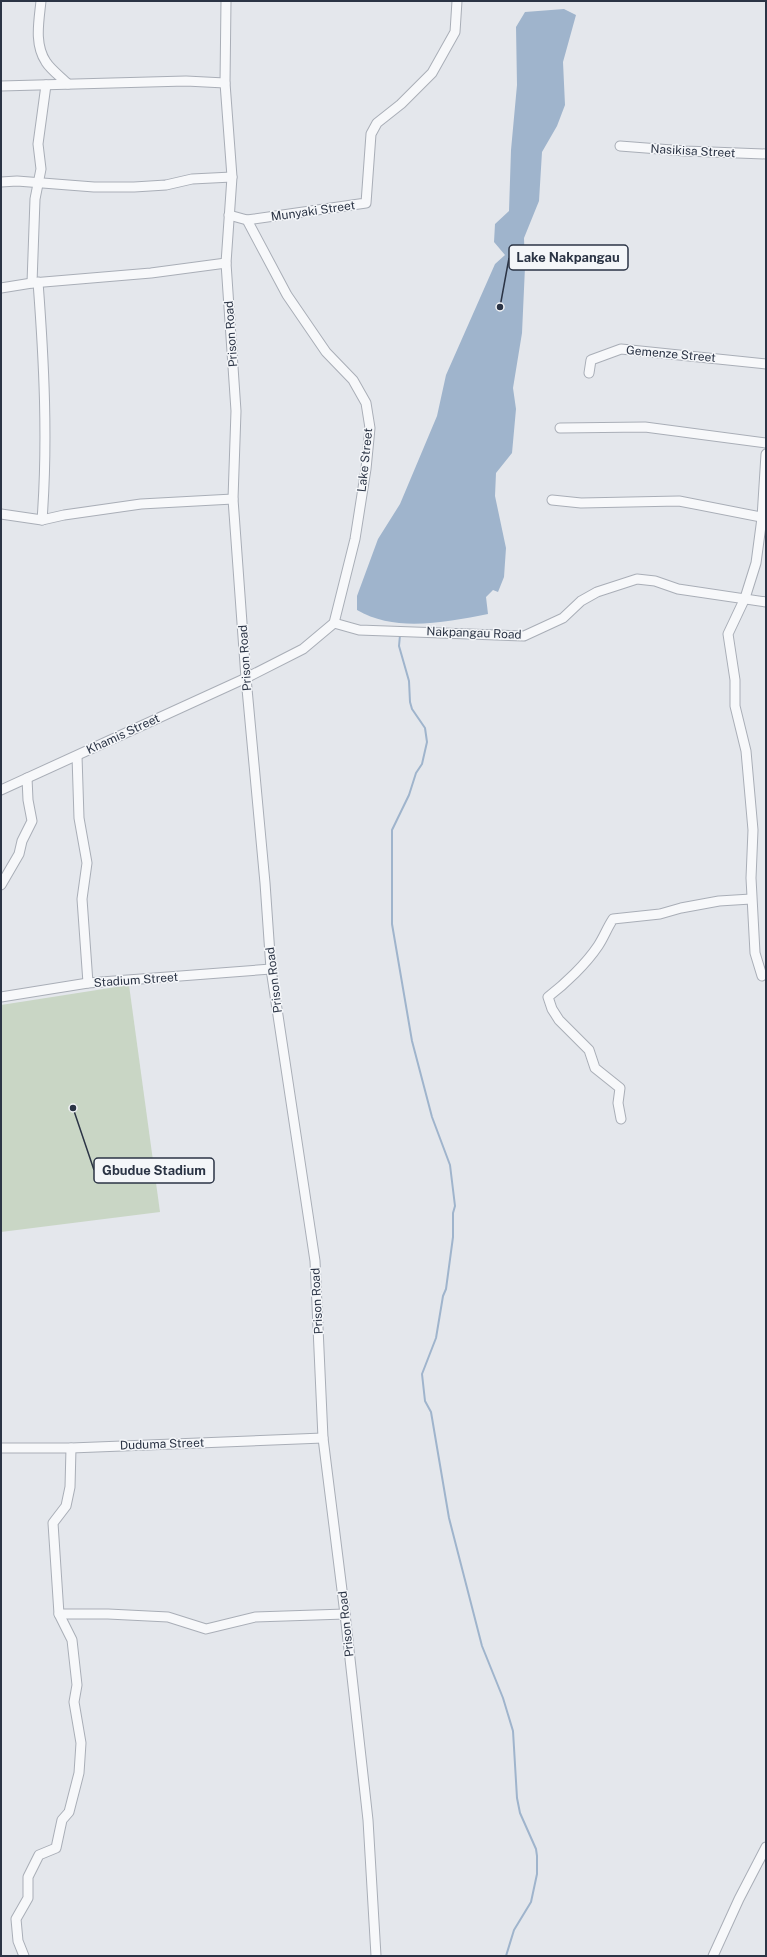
<svg xmlns="http://www.w3.org/2000/svg" width="767" height="1957" viewBox="0 0 767 1957" font-family="'Public Sans',sans-serif">
  <style>
    .green { fill: #c9d6c5 }
    .water { fill: #9fb4cc }
    .lines { fill: none; stroke-linecap: round; stroke-linejoin: round }
    .stream { stroke: #9fb4cc; stroke-width: 2 }
    .minor-casing { stroke: #a9aeb7; stroke-width: 11 }
    .minor { stroke: #f7f8fa; stroke-width: 9 }
    .labels { text-anchor: middle; dominant-baseline: central; stroke-width: 3; stroke-linejoin: round; paint-order: stroke }
    .street-label { font-size: 12px; fill: #2b3445; stroke: #f4f6f9 }
    .leader { fill: none; stroke: #2b3445; stroke-width: 1.5 }
    .callout-dot { fill: #2b3445; stroke: #f4f6f9; stroke-width: 1.5 }
    .callout { fill: #f4f6f9; stroke: #2b3445; stroke-width: 1.5 }
    .callout-label { font-size: 13px; text-anchor: middle; font-weight: bold; fill: #2b3445 }
  </style>
  <rect width="100%" height="100%" fill="#e4e7ec"/>
  <!-- green -->
  <path class="green" d="M129 985 160 1212 1 1232V1005Z"/>
  <!-- water -->
  <path class="water" d="M564 9 576 15 563 62 565 105 557 126 542 152 539 201 524 238 525 267 522 333 513 388 516 409 512 453 496 473 495 496 506 548 504 577 498 592 493 590 486 597 488 614C446 622 396 633 357 610V596L378 539 400 504 437 416 446 375 495 264 505 255 494 242 495 224 509 211 511 150 517 85 516 27 525 12Z"/>
  <g class="lines">
    <!-- stream -->
    <path class="stream" d="M400 635 399 646 409 681 410 702 412 709 425 728 427 742 422 764 416 773 409 795 392 830V924L412 1041 432 1117 450 1165 455 1206 453 1213V1237L446 1289 443 1296 436 1338 422 1374 425 1401 431 1412 449 1518 482 1646 503 1698 513 1731 517 1798 520 1813 536 1849 537 1856V1874L531 1902 514 1930 506 1956"/>
    <defs>
      <g id="minor">
        <path d="M41 1C39 21 34 44 46 62 51 70 61 77 68 84"/>
        <path d="M226 1 225 83 232 177 226 263 236 411 233 499 246 678 265 883 271 969 315 1261 323 1438 345 1614 368 1820 376 1956"/>
        <path d="M1 86 186 81 225 83"/>
        <path d="M620 146 685 151 766 154"/>
        <path d="M1 182 17 181 94 187H134L166 185 192 179 232 177"/>
        <path d="M247 220 366 203 371 134 377 123 401 104 432 73 455 32 457 1"/>
        <path d="M38 282C44 361 48 441 42 520"/>
        <path d="M32 283 35 199 41 169 38 144 46 85"/>
        <path d="M1 288 32 283 151 273 226 263"/>
        <path d="M589 373 591 360 621 349 766 364"/>
        <path d="M560 428 645 427 766 443"/>
        <path d="M552 500 581 503 679 501 766 518"/>
        <path d="M1 514 42 520 64 515 141 504 233 499"/>
        <path d="M334 623 359 630 524 636 563 618 581 601 597 592 637 579 655 581 678 589 766 602"/>
        <path d="M77 756 79 818 87 863 82 899 88 983"/>
        <path d="M1 790 246 678 303 649 334 623 355 539 366 469 370 428 366 403 353 380 326 352 287 295 247 220 229 215"/>
        <path d="M1 885 19 854 22 841 32 821 28 800 27 778"/>
        <path d="M762 976 755 953 751 878 753 830 746 751 735 706V680L728 634 745 598 756 563 762 518 766 454"/>
        <path d="M1 997 88 983 271 969"/>
        <path d="M621 1119 618 1103 620 1088 595 1068 589 1050 559 1020 552 1009 548 997C565 984 586 964 598 946 604 937 607 928 613 919L660 914 681 908 719 901 751 899"/>
        <path d="M1 1448H71L323 1438"/>
        <path d="M59 1614H108L168 1617 206 1629 255 1617 345 1614"/>
        <path d="M24 1956 18 1941 16 1919 28 1898V1877L39 1855 56 1848 62 1820 69 1812 79 1773 81 1743 74 1702 77 1685 72 1640 59 1614 53 1523 66 1506 70 1487 71 1448"/>
        <path d="M713 1956 739 1899 766 1847"/>
      </g>
    </defs>
    <!-- minor casing -->
    <use href="#minor" class="minor-casing"/>
    <!-- minor -->
    <use href="#minor" class="minor"/>
  </g>
  <g class="labels">
    <!-- street labels -->
    <g class="street-label">
      <text transform="translate(693 151) rotate(3)">Nasikisa Street</text>
      <text transform="translate(313 211) rotate(-8)">Munyaki Street</text>
      <text transform="translate(231 334) rotate(-94)">Prison Road</text>
      <text transform="translate(671 354) rotate(5)">Gemenze Street</text>
      <text transform="translate(365 460) rotate(-84)">Lake Street</text>
      <text transform="translate(474 633) rotate(2)">Nakpangau Road</text>
      <text transform="translate(245 658) rotate(-94)">Prison Road</text>
      <text transform="translate(123 734) rotate(-25)">Khamis Street</text>
      <text transform="translate(136 980) rotate(-4)">Stadium Street</text>
      <text transform="translate(274 980) rotate(-97)">Prison Road</text>
      <text transform="translate(317 1301) rotate(-93)">Prison Road</text>
      <text transform="translate(162 1444) rotate(-2)">Duduma Street</text>
      <text transform="translate(346 1624) rotate(-96)">Prison Road</text>
    </g>
  </g>
  <!-- callouts -->
  <path class="leader" d="M500 307L509 258M73 1108L94 1170"/>
  <g class="callout-dot">
    <circle cx="500" cy="307" r="4"/>
    <circle cx="73" cy="1108" r="4"/>
  </g>
  <g class="callout">
    <rect x="509" y="245" width="119" height="25" rx="4"/>
    <rect x="94" y="1158" width="120" height="25" rx="4"/>
  </g>
  <g class="callout-label">
    <text x="568" y="262">Lake Nakpangau</text>
    <text x="154" y="1175">Gbudue Stadium</text>
  </g>
  <!-- border -->
  <rect width="767" height="1957" fill="none" stroke="#2b3445" stroke-width="4"/>
</svg>
